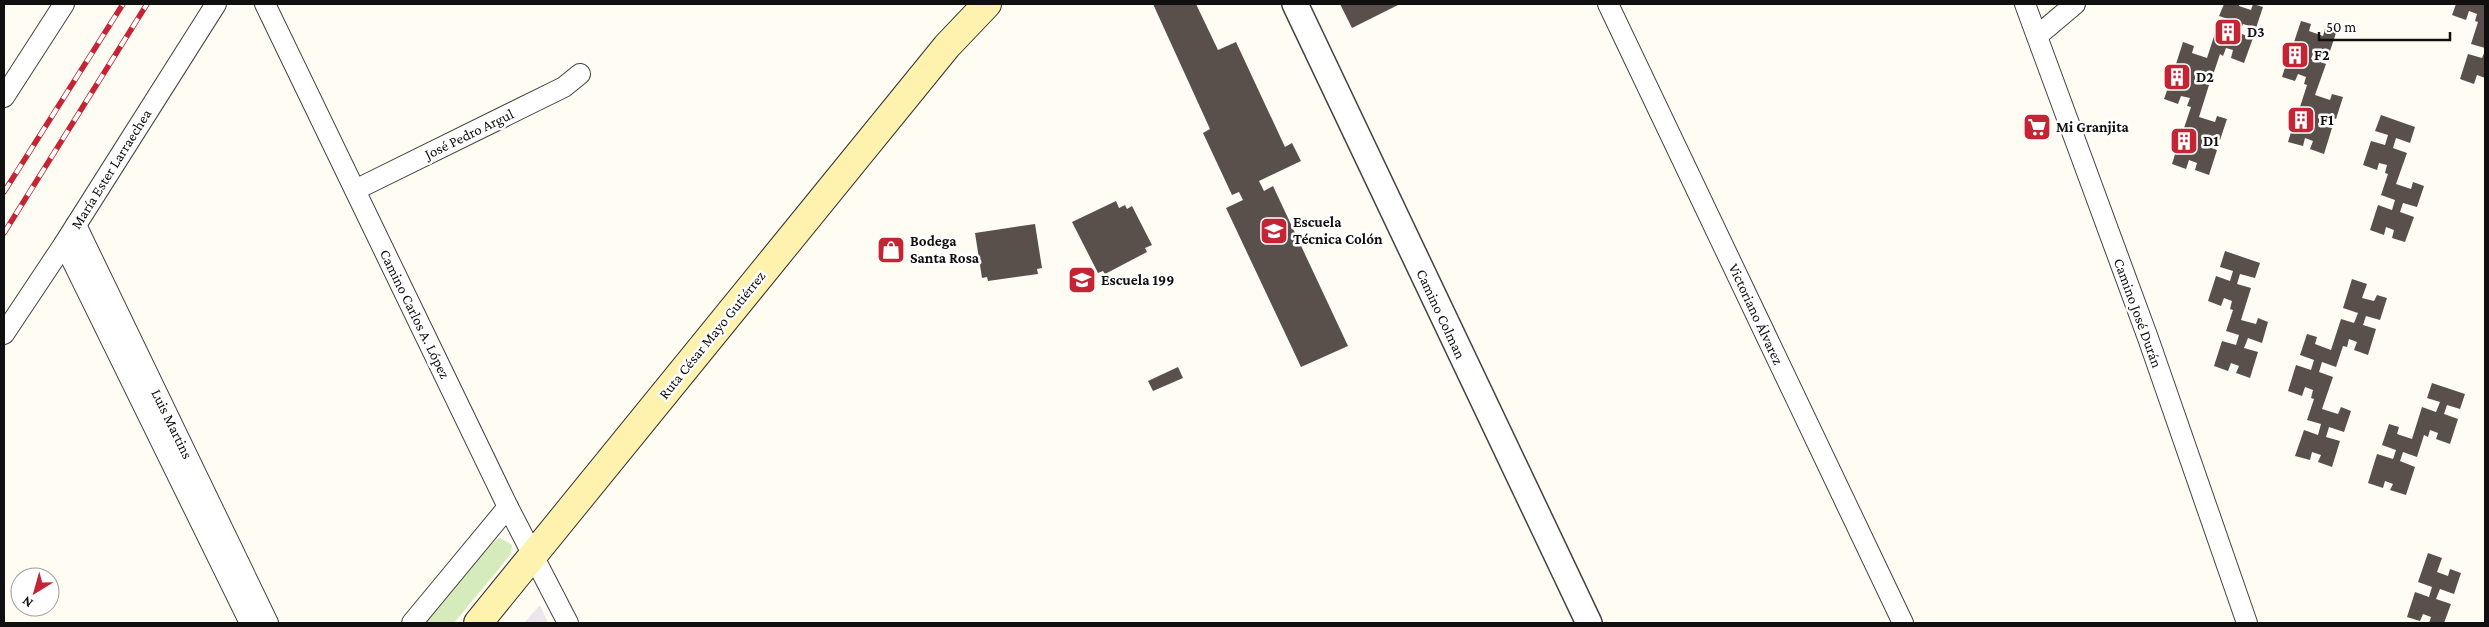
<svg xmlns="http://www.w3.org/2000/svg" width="2489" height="627" viewBox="0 0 2489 627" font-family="'Crimson Pro',serif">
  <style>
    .industrial { fill: #ede5ee }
    .green { fill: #d6ebbb }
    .building { fill: #59504c }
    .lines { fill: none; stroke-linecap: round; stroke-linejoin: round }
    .minor-casing { stroke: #434343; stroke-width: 22 }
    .tertiary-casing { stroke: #434343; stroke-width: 28 }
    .secondary-casing { stroke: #323232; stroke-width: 30 }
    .minor { stroke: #fff; stroke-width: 20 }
    .tertiary { stroke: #fff; stroke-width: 25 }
    .secondary { stroke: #fff2ae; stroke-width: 28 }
    .rail-casing { stroke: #c42434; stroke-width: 5.5 }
    .rail { stroke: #fff; stroke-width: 4; stroke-dasharray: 11; stroke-linecap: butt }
    .labels { text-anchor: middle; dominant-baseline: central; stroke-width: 5; stroke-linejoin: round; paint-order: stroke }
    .poi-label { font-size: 15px; font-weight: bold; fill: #101010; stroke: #fff; text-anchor: start }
    .street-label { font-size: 15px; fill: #101010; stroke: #fff }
  </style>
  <rect width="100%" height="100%" fill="#fffcf3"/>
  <!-- industrial -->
  <path class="industrial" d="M540 605 548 623H524Z"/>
  <!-- green -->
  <path class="green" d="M500 538 512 545 511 554 454 623H422L487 547Z"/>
  <!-- building -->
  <g class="building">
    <path d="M1153 4H1196L1218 50 1236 42 1285 147 1292 143 1301 161 1259 181 1264 191 1273 186 1348 346 1301 367 1226 208 1243 200 1239 192 1232 195 1203 133 1210 129Z"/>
    <path d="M1340 4H1400L1352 28Z"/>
    <path d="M2224 4H2239V6L2251 10 2253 4 2263 7 2256 28 2243 24 2239 33 2253 38 2244 63 2231 58 2233 50 2226 48 2223 56 2220 54 2213 75 2198 71 2195 81 2209 85 2199 117 2215 122 2217 116 2227 119 2220 140 2206 135 2203 145 2217 150 2209 175 2195 170 2197 163 2189 160 2186 169 2172 164 2180 138 2194 143 2198 133 2184 128 2191 107 2187 106 2190 98 2181 96 2178 104 2164 99 2173 74 2187 78 2190 68 2176 64 2183 42 2194 46 2192 53 2207 58 2217 27 2231 31 2234 21 2219 16Z"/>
    <path d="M2456 4H2485V48L2471 44 2478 22 2475 21 2477 14 2469 11 2466 20 2452 15Z"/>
    <path d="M2301 21 2311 24 2309 31 2323 36 2325 29 2336 33 2329 54 2315 49 2311 59 2326 64 2315 95 2330 100 2332 94 2343 97 2336 119 2322 114 2319 123 2332 128 2324 154 2310 149 2313 141 2305 138 2303 146 2288 142 2296 116 2311 121 2314 111 2300 107 2307 85 2304 84 2306 77 2298 74 2295 81 2282 77 2290 52 2304 57 2307 47 2294 42Z"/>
    <path d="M2485 51V78L2477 75 2474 84 2460 79 2468 54 2482 58Z"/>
    <path d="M2381 115 2415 127 2410 143 2396 138 2393 148 2407 153 2396 184 2411 189 2413 182 2424 186 2417 207 2403 203 2400 212 2414 217 2405 242 2392 238 2394 230 2386 227 2384 235 2370 230 2378 205 2392 210 2395 200 2381 195 2388 174 2385 173 2387 165 2379 163 2377 170 2363 165 2371 141 2385 145 2388 135 2375 131Z"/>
    <path d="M1116 201 1119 208 1125 205 1127 209 1132 206 1152 245 1145 248 1147 252 1105 274 1103 271 1098 273 1072 222Z"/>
    <path d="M1035 224 1042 268 1037 269 1038 274 988 281 987 277 982 278 975 233Z"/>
    <path d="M2225 251 2260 263 2255 278 2240 274 2237 284 2251 288 2241 320 2256 324 2258 318 2268 322 2262 343 2248 338 2244 348 2258 352 2250 378 2236 373 2239 366 2231 363 2228 371 2214 366 2222 341 2236 345 2239 335 2226 331 2233 310 2230 309 2232 301 2224 298 2221 306 2208 301 2216 276 2230 281 2233 271 2220 267Z"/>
    <path d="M2352 279 2367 284 2362 298 2374 301 2377 295 2387 298 2380 320 2366 316 2363 325 2376 329 2368 355 2354 350 2357 342 2349 339 2347 347 2343 346 2336 367 2322 362 2319 372 2333 377 2322 409 2338 414 2341 407 2351 411 2344 432 2329 427 2326 437 2340 441 2332 467 2318 462 2321 455 2312 452 2310 460 2295 456 2304 430 2318 435 2321 424 2307 420 2314 399 2311 398 2313 390 2305 387 2302 396 2288 391 2296 365 2311 370 2314 360 2300 355 2307 334 2317 337 2315 344 2331 350 2341 319 2354 323 2358 313 2343 308Z"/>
    <path d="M1178 367 1183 378 1153 391 1148 381Z"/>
    <path d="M2432 383 2465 394 2460 409 2447 405 2444 414 2458 419 2450 444 2436 439 2438 433 2430 430 2428 437 2424 435 2417 457 2403 452 2400 461 2415 467 2406 495 2390 490 2393 484 2385 481 2383 488 2368 483 2377 454 2393 459 2396 450 2382 445 2389 424 2399 427 2397 434 2412 439 2422 407 2436 412 2440 402 2427 398Z"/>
    <path d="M2428 553 2442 558 2437 572 2448 576 2450 569 2461 573 2454 594 2440 589 2436 599 2451 604 2444 623H2429L2431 617 2423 614 2420 621 2407 617 2415 592 2429 597 2432 587 2418 582Z"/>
  </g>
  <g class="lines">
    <defs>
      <g id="minor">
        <path d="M265 4 508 507 568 623"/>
        <path d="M1608 4 1903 623"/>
        <path d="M2025 4 2148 338 2247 623"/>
        <path d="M2037 36 2075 4"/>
        <path d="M4 97 64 4"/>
        <path d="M355 190 564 87 580 74"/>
        <path d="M76 225 268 623"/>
        <path d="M64 244 250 623"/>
        <path d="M4 334 64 244 216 4"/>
        <path d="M412 623 508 507"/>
      </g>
      <path id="tertiary" d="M1295 4 1589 623"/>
      <path id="secondary" d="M478 623 947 46 987 4"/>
    </defs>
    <!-- minor casing -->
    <use href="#minor" class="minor-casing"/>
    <!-- tertiary casing -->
    <use href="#tertiary" class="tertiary-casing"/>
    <!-- secondary casing -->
    <use href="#secondary" class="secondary-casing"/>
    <!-- minor -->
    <use href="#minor" class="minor"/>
    <!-- tertiary -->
    <use href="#tertiary" class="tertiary"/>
    <!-- secondary -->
    <use href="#secondary" class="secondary"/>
    <defs>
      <g id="rail">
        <path d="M4 192 123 4"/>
        <path d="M4 233 147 4"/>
      </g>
    </defs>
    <!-- rail casing -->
    <use href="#rail" class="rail-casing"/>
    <!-- rail -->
    <use href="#rail" class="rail"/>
  </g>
  <!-- icons -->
  <defs>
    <symbol id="building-square" viewBox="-11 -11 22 22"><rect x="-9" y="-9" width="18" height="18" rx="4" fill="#c42434" stroke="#fff"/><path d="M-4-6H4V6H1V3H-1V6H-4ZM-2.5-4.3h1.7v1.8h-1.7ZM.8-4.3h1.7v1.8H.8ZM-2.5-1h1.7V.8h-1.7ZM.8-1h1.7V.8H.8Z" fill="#fff"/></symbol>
    <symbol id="supermarket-square" viewBox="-11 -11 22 22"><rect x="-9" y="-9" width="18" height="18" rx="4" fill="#c42434" stroke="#fff"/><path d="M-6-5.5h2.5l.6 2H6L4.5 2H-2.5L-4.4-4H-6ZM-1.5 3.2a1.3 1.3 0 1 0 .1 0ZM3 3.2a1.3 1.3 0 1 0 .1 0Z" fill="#fff"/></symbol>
    <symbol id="school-square" viewBox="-11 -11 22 22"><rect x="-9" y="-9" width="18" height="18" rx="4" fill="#c42434" stroke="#fff"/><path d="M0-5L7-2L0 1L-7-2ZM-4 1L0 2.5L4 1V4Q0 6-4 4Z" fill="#fff"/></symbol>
    <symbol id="shop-square" viewBox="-11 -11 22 22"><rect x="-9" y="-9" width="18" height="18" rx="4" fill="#c42434" stroke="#fff"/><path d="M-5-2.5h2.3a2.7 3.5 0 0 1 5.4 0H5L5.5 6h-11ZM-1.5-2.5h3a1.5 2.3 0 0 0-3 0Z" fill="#fff"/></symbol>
  </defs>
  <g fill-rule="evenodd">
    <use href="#building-square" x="2212" y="16" width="32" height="32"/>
    <use href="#building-square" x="2279" y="39" width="32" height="32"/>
    <use href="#building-square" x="2161" y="61" width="32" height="32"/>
    <use href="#building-square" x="2285" y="104" width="32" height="32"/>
    <use href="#supermarket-square" x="2021" y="111" width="32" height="32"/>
    <use href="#building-square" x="2168" y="125" width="32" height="32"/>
    <use href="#school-square" x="1258" y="215" width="32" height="32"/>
    <use href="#shop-square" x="875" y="234" width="32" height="32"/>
    <use href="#school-square" x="1066" y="264" width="32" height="32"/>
  </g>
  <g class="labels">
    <!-- poi labels -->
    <g class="poi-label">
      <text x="2247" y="32">D3</text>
      <text x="2314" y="55">F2</text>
      <text x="2196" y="77">D2</text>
      <text x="2320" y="120">F1</text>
      <text x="2056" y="127">Mi Granjita</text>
      <text x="2203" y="141">D1</text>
      <text x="1293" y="222">Escuela<tspan x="1293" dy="17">Técnica Colón</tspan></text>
      <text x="910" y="241">Bodega<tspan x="910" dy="17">Santa Rosa</tspan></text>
      <text x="1101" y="280">Escuela 199</text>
    </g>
    <!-- street labels -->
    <g class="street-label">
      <text transform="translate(469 134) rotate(-26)">José Pedro Argul</text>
      <text transform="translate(111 169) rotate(-58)">María Ester Larraechea</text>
      <text transform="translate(2138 313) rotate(70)">Camino José Durán</text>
      <text transform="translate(415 314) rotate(64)">Camino Carlos A. López</text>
      <text transform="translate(1441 314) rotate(65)">Camino Colman</text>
      <text transform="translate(1756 314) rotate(65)">Victoriano Álvarez</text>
      <text transform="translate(712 335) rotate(-51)">Ruta César Mayo Gutiérrez</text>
      <text transform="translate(172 424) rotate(64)">Luis Martins</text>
    </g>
  </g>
  <!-- border -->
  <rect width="2489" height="627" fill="none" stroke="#101010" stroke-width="10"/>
  <!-- north arrow -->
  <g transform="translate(35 592) rotate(217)"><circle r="24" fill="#ffffff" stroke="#9f9f9f"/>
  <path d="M0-4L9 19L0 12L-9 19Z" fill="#c42434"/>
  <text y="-8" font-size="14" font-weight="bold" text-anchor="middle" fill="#101010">N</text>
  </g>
  <!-- scale -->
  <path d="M2319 32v8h131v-8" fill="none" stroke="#101010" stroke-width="2.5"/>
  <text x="2326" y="32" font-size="15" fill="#101010" stroke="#ffffff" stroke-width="4" paint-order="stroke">50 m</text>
</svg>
